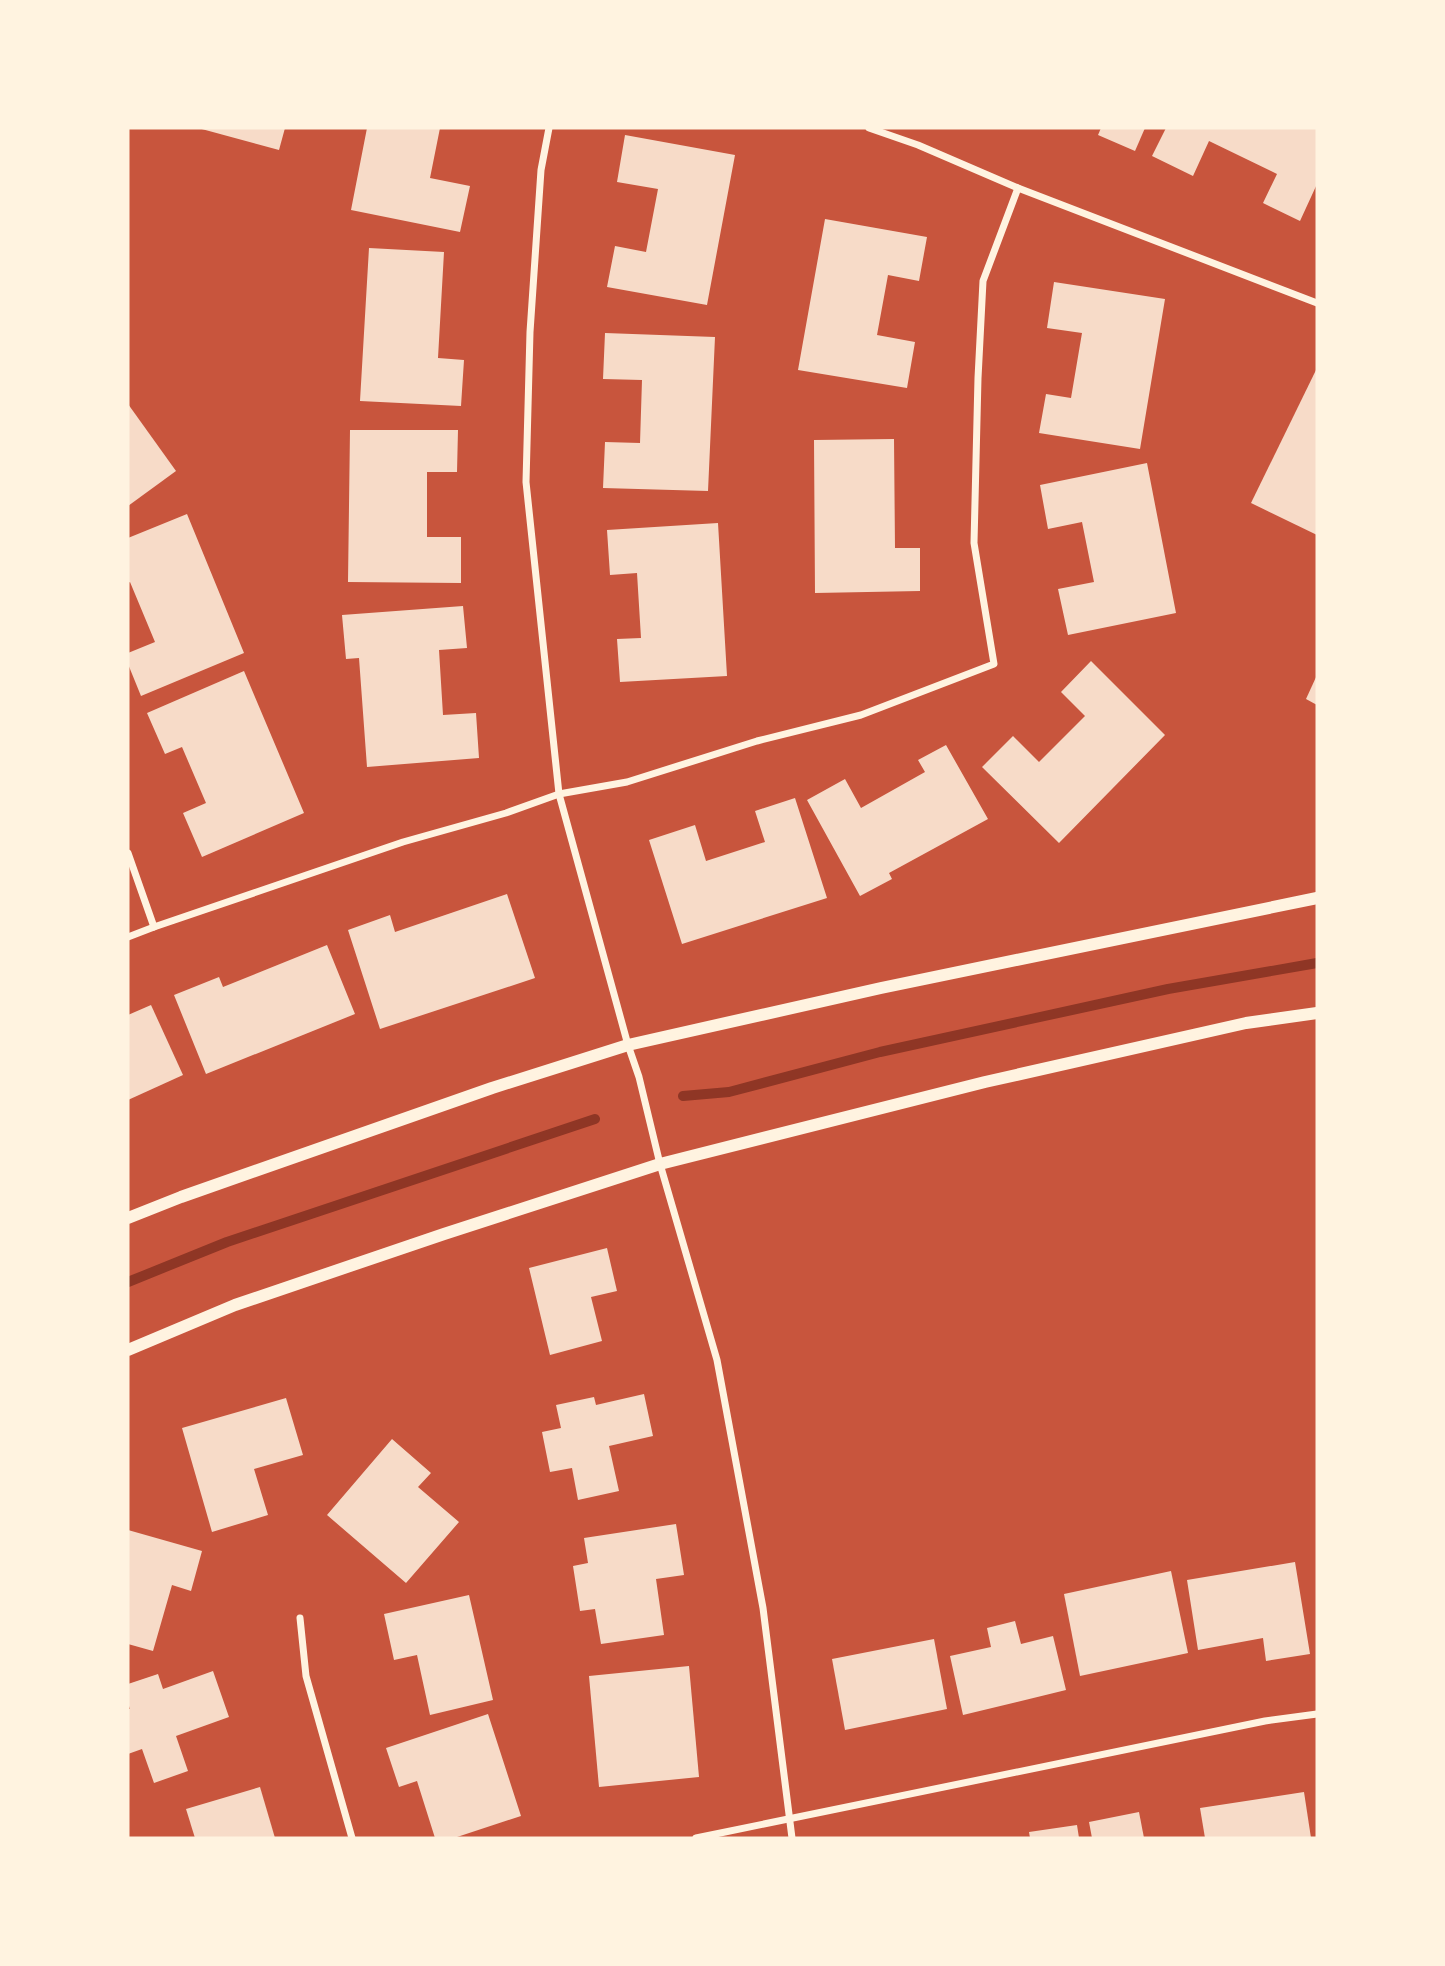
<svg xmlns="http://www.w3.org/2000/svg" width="1445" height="1966" viewBox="0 0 1445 1966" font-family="'PT Sans',sans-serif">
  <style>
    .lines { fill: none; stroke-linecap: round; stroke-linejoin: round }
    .stream { stroke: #8f3625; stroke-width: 10 }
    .building { fill: #f7dbc8 }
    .minor { stroke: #fff3e0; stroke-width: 7 }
    .tertiary { stroke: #fff3e0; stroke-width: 12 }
  </style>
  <rect width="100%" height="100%" fill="#c8553d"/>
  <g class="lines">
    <!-- stream -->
    <g class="stream">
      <path d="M683 1096 729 1092 880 1052 1168 989 1317 963"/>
      <path d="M128 1282 227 1242 595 1119"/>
    </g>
  </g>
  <!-- building -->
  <g class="building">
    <path d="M198 128H285L279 150Z"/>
    <path d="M367 128H440L430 178 470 186 460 232 351 210Z"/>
    <path d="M1101 128H1145L1135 151 1098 135Z"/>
    <path d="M1166 128H1317V184L1300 221 1263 203 1277 174 1209 141 1193 176 1152 156Z"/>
    <path d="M625 135 735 155 707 305 607 287 615 246 646 252 658 189 617 182Z"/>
    <path d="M825 219 927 237 919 281 888 275 877 335 915 342 907 388 798 370Z"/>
    <path d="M369 248 444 252 438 358 464 360 461 406 360 401Z"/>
    <path d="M1054 282 1165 299 1140 449 1039 433 1046 394 1071 398 1082 333 1047 328Z"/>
    <path d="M605 333 715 337 708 491 603 488 605 442 640 443 642 380 603 379Z"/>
    <path d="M1317 368V535L1251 503Z"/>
    <path d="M128 404 176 471 128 506Z"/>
    <path d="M350 430H458L457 472H427V537H461V583L348 582Z"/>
    <path d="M894 439 895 548H920V591L815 593 814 440Z"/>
    <path d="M1147 463 1176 613 1068 635 1058 589 1094 582 1082 522 1048 529 1040 485Z"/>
    <path d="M187 514 244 653 141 696 128 664V653L155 642 130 582 128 583V538Z"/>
    <path d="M718 523 727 676 620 682 617 639 641 638 637 573 610 575 607 530Z"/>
    <path d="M463 606 467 648 439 650 443 715 476 713 479 758 367 767 359 658 346 659 342 615Z"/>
    <path d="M1091 661 1165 735 1059 843 982 767 1013 736 1039 762 1085 716 1061 692Z"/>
    <path d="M244 671 304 813 202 857 183 813 206 803 182 747 165 754 147 713Z"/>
    <path d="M1317 675V705L1306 699Z"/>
    <path d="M946 745 988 819 889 873 892 879 860 896 807 800 845 779 861 808 925 772 918 760Z"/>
    <path d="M795 798 827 898 682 944 649 840 695 825 706 861 765 842 755 811Z"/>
    <path d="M507 894 535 978 380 1029 348 930 390 915 395 932Z"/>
    <path d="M327 945 355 1014 206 1074 174 995 219 977 223 987Z"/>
    <path d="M151 1005 183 1075 128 1100V1015Z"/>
    <path d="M607 1248 617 1291 591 1297 602 1341 550 1355 529 1268Z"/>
    <path d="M644 1394 653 1436 609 1446 619 1491 578 1500 572 1468 550 1472 542 1432 561 1428 556 1405 594 1397 596 1405Z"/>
    <path d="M286 1398 303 1455 254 1469 268 1515 212 1532 182 1428Z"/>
    <path d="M392 1439 431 1473 418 1487 459 1522 406 1583 327 1515Z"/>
    <path d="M676 1524 684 1575 656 1579 664 1635 601 1644 595 1609 580 1611 573 1566 588 1563 584 1538Z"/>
    <path d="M128 1530 202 1551 191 1591 172 1585 153 1651 128 1644Z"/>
    <path d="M1295 1562 1310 1654 1266 1661 1263 1638 1198 1650 1187 1580Z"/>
    <path d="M1171 1571 1188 1653 1080 1676 1064 1594Z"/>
    <path d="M469 1595 493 1700 430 1715 417 1655 394 1660 384 1614Z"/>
    <path d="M1015 1621 1021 1644 1053 1636 1066 1690 963 1715 950 1656 991 1647 987 1628Z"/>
    <path d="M934 1639 947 1709 845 1730 832 1659Z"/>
    <path d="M689 1666 699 1777 599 1787 589 1676Z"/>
    <path d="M213 1671 229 1717 176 1736 188 1771 154 1783 142 1749 128 1754V1709H130L128 1703V1684L158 1674 163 1689Z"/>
    <path d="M488 1714 521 1816 454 1838H435L417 1781 399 1787 386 1748Z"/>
    <path d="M260 1787 275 1838H195L186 1809Z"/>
    <path d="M1304 1792 1311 1838H1205L1200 1808Z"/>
    <path d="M1139 1812 1144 1838H1092L1089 1822Z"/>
    <path d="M1077 1825 1079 1838H1030L1029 1832Z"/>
  </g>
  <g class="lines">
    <!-- minor -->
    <g class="minor">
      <path d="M549 128 541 170 530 332 526 482 559 794 628 1045 639 1077 660 1164 717 1360 763 1608 792 1838"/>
      <path d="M869 128 918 145 1018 188 1317 303"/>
      <path d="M128 853 154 927"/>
      <path d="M128 937 154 927 403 842 506 813 559 794 627 782 757 741 861 715 994 664 974 543 978 378 983 281 1018 188"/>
      <path d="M300 1618 306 1676 352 1838"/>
      <path d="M696 1838 1265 1721 1317 1714"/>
    </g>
    <!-- tertiary -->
    <g class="tertiary">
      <path d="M128 1218 181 1197 492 1088 628 1045 881 988 1317 898"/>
      <path d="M128 1350 235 1305 444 1234 660 1164 985 1082 1246 1023 1317 1013"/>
    </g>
  </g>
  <!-- border -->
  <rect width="1445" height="1966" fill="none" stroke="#fff3e0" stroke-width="259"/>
</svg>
